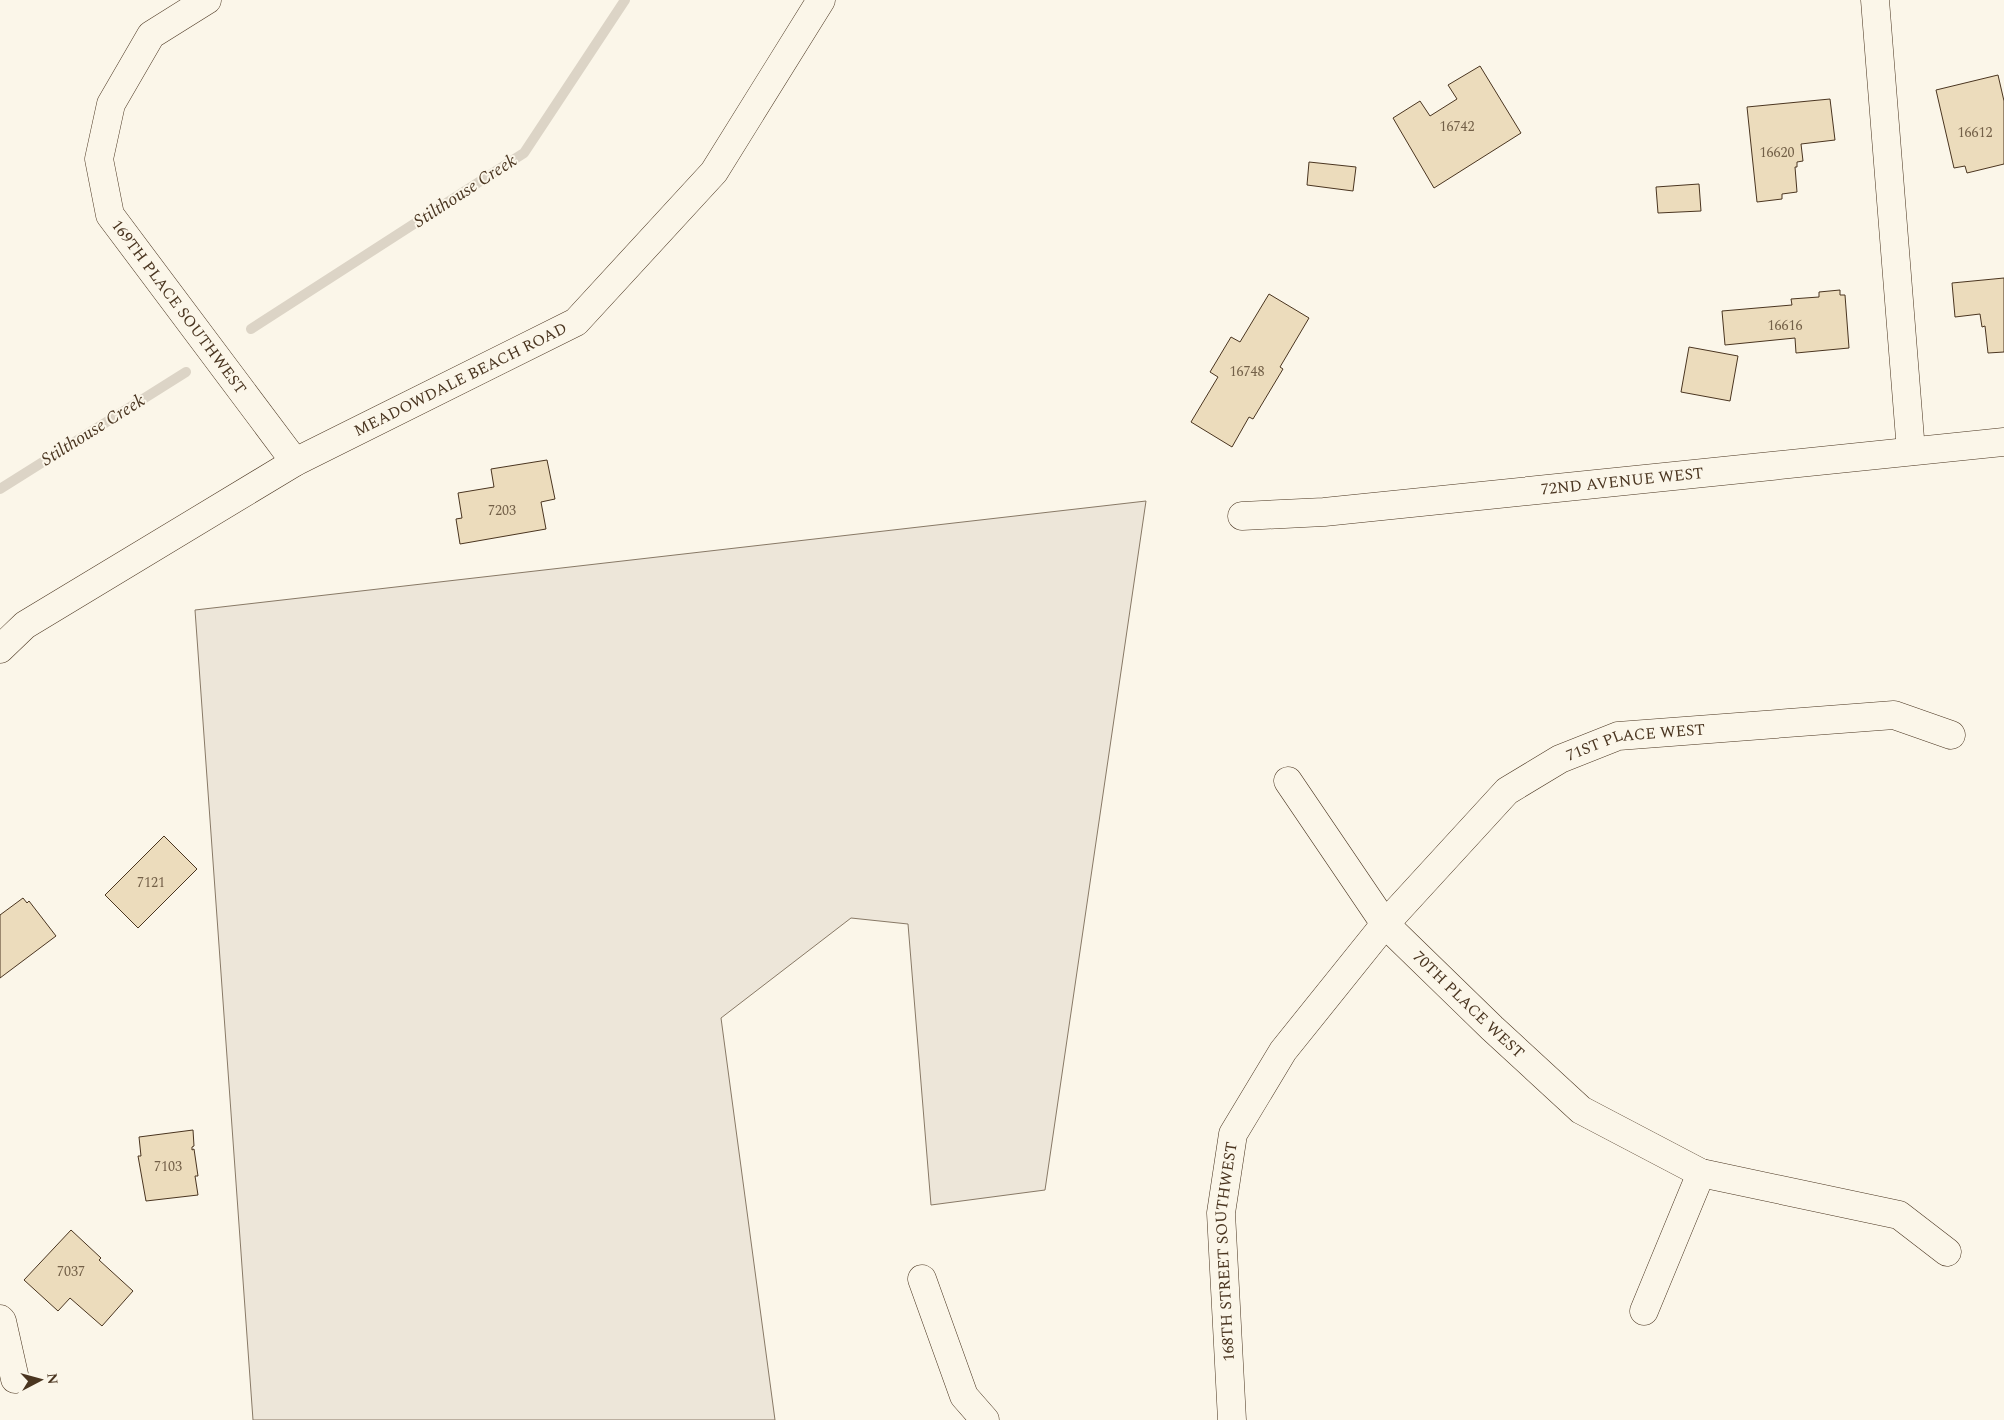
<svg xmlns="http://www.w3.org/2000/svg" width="2004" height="1420" viewBox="0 0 2004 1420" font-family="Spectral,serif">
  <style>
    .green { fill: #ede6d9; stroke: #887966 }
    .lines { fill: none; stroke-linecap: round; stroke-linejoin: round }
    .stream { stroke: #dcd4c6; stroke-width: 10 }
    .building { fill: #ecdcbc; stroke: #4a3520 }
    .minor-casing { stroke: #4a3520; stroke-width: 29 }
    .minor { stroke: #fbf6e9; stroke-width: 28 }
    .labels { text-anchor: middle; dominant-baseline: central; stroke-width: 4; stroke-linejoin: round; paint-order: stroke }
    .number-label { font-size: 14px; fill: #725f47 }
    .street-label { font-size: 16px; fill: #4a3520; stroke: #fbf6e9 }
    .water-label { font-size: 18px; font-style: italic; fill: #4a3520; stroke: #fbf6e9 }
  </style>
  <rect width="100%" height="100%" fill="#fbf6e9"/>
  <!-- green -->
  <path class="green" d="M1146 501 1045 1190 931 1205 908 924 851 918 721 1018 775 1420H253L195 610Z"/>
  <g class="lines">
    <!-- stream -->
    <g class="stream">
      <path d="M251 329 524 153 625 0"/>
      <path d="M0 489 186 372"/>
    </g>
  </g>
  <!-- building -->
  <g class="building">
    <path d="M1480 66 1521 133 1434 188 1393 118 1420 101 1430 116 1457 99 1448 85Z"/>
    <path d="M1998 75 2004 101V164L1967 173 1965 166 1954 168 1936 90Z"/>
    <path d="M1830 99 1835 140 1801 144 1803 161 1797 162V167H1795L1797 192 1782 194V199L1757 202 1747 107Z"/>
    <path d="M1309 162 1356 167 1353 191 1307 185Z"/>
    <path d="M1699 184 1701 211 1658 213 1656 187Z"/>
    <path d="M2004 278V352L1988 353 1985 326 1982 327 1980 314 1955 317 1952 283Z"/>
    <path d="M1840 290V295H1845L1849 348 1796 353 1795 338 1725 345 1722 311 1792 305 1791 299 1819 297V292Z"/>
    <path d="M1269 294 1309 318 1280 367 1283 369 1253 419 1249 417 1232 447 1191 422 1218 377 1210 372 1231 337 1240 342Z"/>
    <path d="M1689 347 1738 356 1730 401 1681 392Z"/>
    <path d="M547 460 555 499 541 502 546 529 460 544 456 519 462 518 458 493 494 487 491 469Z"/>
    <path d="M164 836 197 869 138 928 105 895Z"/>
    <path d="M23 898 27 903 29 901 56 936 0 978V915Z"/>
    <path d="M193 1130 194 1146 192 1147V1150L194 1149 198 1176H195L198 1195 146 1201 138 1156H141L139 1137Z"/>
    <path d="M71 1230 101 1258 99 1260 133 1291 102 1326 70 1298 58 1311 24 1280Z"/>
  </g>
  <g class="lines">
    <defs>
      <g id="minor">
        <path id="s1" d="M207 0 151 35 111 104 99 159 110 215 295 462"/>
        <path d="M1875 0 1911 451"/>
        <path id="s2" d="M1242 516 1324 512 2004 442"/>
        <path id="s3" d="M0 649 25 625 295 462 576 322 714 172 821 0"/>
        <path id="s4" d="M1288 781 1385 924 1492 1028 1581 1110 1701 1173 1899 1215 1947 1252"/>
        <path d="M922 1279 964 1396 985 1420"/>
        <path d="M1644 1311 1701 1173"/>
        <path d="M0 1319 2 1321 15 1379"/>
        <path id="s5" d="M1232 1420 1221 1213 1233 1134 1283 1051 1385 924 1507 791 1560 759 1618 736 1894 715 1951 735"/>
      </g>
    </defs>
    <!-- minor casing -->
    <use href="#minor" class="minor-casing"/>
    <!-- minor -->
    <use href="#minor" class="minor"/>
  </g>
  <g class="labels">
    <!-- number labels -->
    <g class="number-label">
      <text x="1457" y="126">16742</text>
      <text x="1975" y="132">16612</text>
      <text x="1777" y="152">16620</text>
      <text x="1785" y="325">16616</text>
      <text x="1247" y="371">16748</text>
      <text x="502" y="510">7203</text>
      <text x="151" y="882">7121</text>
      <text x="168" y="1166">7103</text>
      <text x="71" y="1271">7037</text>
    </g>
    <!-- street labels -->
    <g class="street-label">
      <text stroke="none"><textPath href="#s1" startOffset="374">169TH PLACE SOUTHWEST</textPath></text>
      <text stroke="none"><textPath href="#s3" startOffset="535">MEADOWDALE BEACH ROAD</textPath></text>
      <text stroke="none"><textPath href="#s2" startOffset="382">72ND AVENUE WEST</textPath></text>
      <text stroke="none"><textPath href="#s5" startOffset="868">71ST PLACE WEST</textPath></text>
      <text stroke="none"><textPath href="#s4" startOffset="289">70TH PLACE WEST</textPath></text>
      <text stroke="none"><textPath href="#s5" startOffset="169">168TH STREET SOUTHWEST</textPath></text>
    </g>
    <!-- water labels -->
    <g class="water-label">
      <text transform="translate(465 191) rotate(-33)">Stilthouse Creek</text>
      <text transform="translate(93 430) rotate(-32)">Stilthouse Creek</text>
    </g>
  </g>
  <!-- north arrow -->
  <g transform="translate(40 1380) rotate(84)" stroke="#fbf6e9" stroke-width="4" paint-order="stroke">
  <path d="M0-4L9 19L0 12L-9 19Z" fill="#4a3520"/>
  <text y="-8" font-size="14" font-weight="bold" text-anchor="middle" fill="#4a3520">N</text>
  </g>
</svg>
